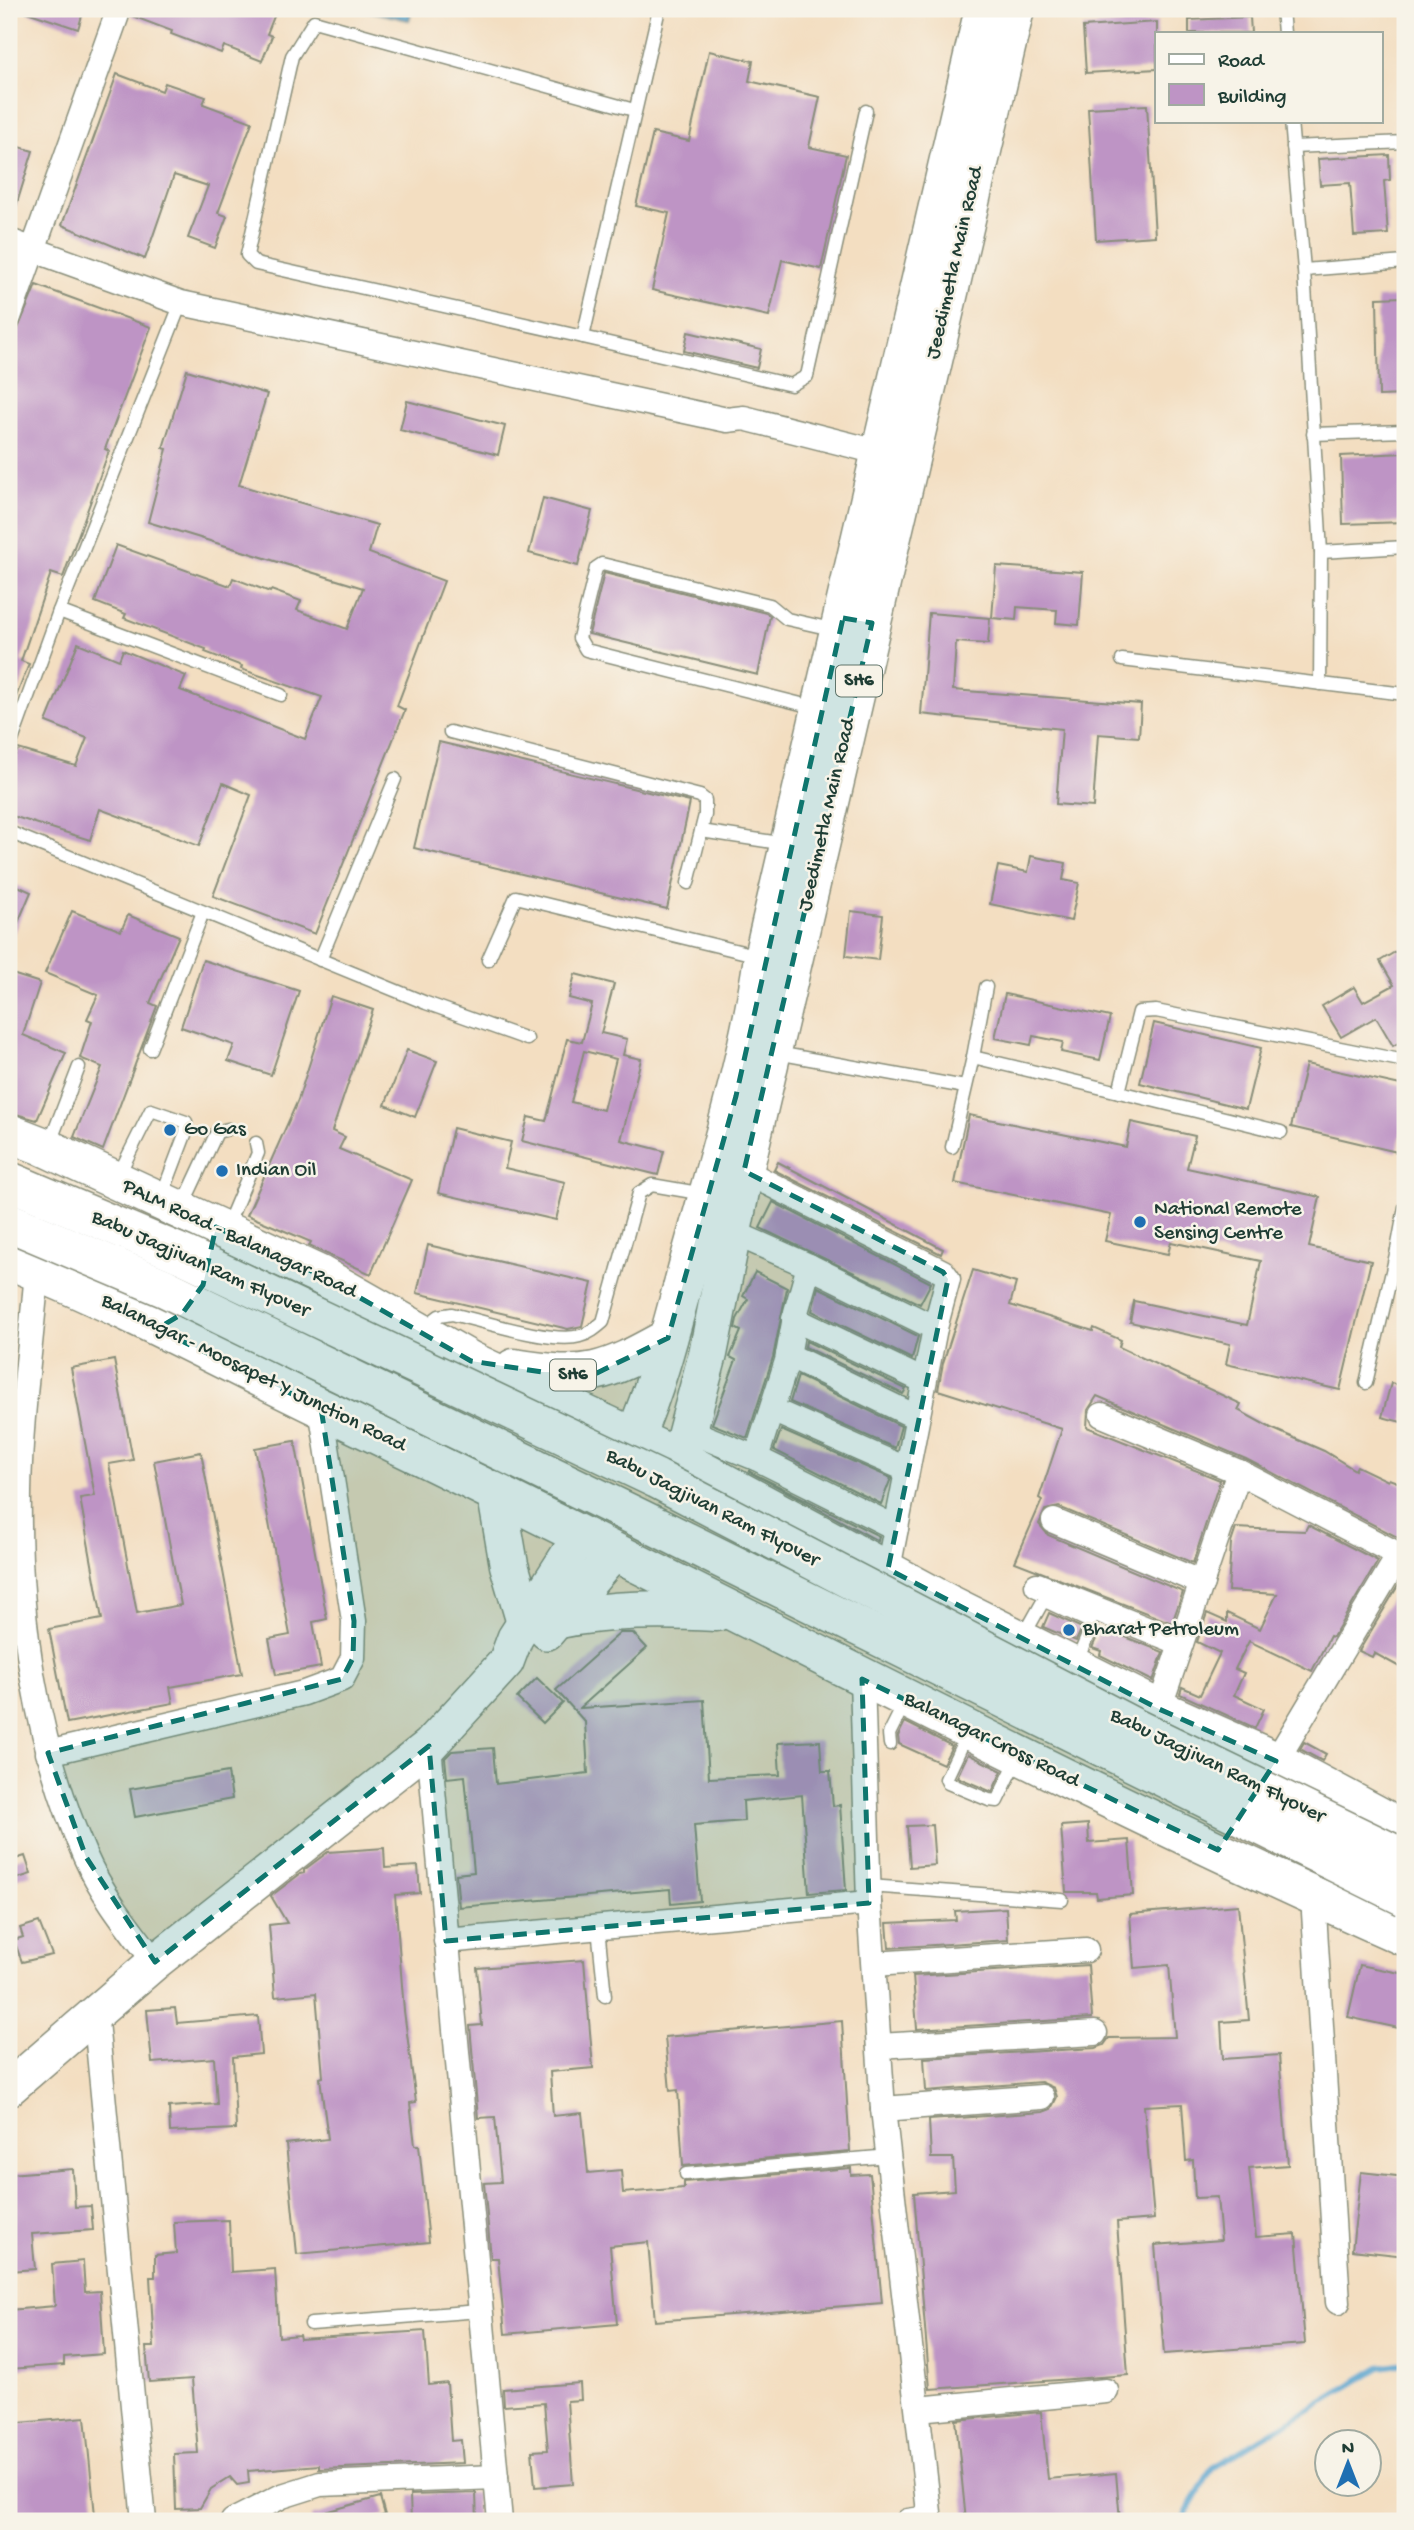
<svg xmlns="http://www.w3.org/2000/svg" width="1414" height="2530" viewBox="0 0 1414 2530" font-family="'Gochi Hand',sans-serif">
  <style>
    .water { fill: url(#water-rules); stroke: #3a7080; stroke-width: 2 }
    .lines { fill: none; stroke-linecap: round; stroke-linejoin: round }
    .stream { stroke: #54a2cd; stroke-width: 6 }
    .building { fill: #be94c5; fill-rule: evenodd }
    .lane-casing { stroke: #898e7a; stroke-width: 15 }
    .street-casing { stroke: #898e7a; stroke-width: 27 }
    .secondary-casing { stroke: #898e7a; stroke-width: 38 }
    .primary-casing { stroke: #898e7a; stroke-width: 41 }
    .lane { stroke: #fff; stroke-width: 12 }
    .street { stroke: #fff; stroke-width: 24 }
    .secondary { stroke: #fff; stroke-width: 35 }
    .primary { stroke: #fff; stroke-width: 38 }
    .primary-bridge-casing { stroke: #898e7a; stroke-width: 41; stroke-linecap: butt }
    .primary-bridge { stroke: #fff; stroke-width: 38 }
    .marked { fill: #0f766e; fill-opacity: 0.2; stroke: #0f766e; stroke-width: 5; stroke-dasharray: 14 9; stroke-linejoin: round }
    .poi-dot { fill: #1f6fb2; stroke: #f7f3e8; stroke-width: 2.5 }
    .labels { text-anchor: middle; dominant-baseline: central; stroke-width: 5; stroke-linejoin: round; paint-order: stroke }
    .shield { fill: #f7f3e8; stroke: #60746a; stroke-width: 2 }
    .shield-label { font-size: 19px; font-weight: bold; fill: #1f3d34 }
    .street-label { font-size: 21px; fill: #1f3d34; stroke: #f7f3e8 }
    .poi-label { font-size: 21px; fill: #1f3d34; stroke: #f7f3e8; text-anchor: start }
  </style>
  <defs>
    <pattern id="water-rules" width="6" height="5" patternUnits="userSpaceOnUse" patternTransform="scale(1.75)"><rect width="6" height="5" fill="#54a2cd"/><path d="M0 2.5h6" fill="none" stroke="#4585a7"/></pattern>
  </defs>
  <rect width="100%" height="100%" fill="#f7f3e8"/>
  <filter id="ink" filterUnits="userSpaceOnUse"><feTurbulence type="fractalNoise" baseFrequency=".0143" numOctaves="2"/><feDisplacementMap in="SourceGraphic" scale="14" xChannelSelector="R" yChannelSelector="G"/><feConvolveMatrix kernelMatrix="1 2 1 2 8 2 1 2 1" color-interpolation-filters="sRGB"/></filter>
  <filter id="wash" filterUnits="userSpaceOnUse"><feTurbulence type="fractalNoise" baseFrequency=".00686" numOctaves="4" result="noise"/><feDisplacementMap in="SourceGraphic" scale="28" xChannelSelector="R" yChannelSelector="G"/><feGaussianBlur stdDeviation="1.57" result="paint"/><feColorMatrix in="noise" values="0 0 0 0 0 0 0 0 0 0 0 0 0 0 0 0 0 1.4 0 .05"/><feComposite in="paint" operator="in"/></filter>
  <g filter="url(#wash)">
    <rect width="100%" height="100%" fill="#f3dec1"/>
    <!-- water -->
    <path class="water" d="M360 9H412L409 20Z"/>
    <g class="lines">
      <!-- stream -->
      <path class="stream" d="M1182 2521 1212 2468 1380 2367 1405 2363"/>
    </g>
    <g id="blocks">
      <!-- building -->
      <g class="building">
        <path d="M27 9H84L78 29 27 12Z"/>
        <path d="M134 9H277L267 34 272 36 262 61 224 46 221 53 171 34 172 31 132 16Z"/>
        <path d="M1250 17 1251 33H1189V20Z"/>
        <path d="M1157 22V69L1086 73 1083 27Z"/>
        <path d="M709 51 753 61 749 81 820 97 809 147 846 155 821 269 782 260 769 316 652 290 669 213 636 206 653 133 689 141Z"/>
        <path d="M117 74 162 91 165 83 206 97 203 104 252 122 218 213 227 216 215 248 188 238 208 186 174 175 145 259 62 225Z"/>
        <path d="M1147 105 1155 236 1096 240 1088 108Z"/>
        <path d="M9 144 33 151 13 216 9 215Z"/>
        <path d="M1389 155 1390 180 1384 181 1388 234 1354 236 1350 183 1320 185 1318 159Z"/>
        <path d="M36 285 151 327 105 449 109 451 63 577 51 573 21 661 29 664 10 712 9 361 17 339 14 338Z"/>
        <path d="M1403 297 1404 395 1379 396 1377 298Z"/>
        <path d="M688 332 761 349 757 368 684 351Z"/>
        <path d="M187 370 267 394 239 485 377 525 369 553 444 581 397 706 405 710 315 934 213 896 251 795 223 783 199 846 100 809 90 840 9 815V758L15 755 18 749 76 766 87 738 46 722 78 643 119 660 123 650 186 676 180 690 305 739 322 697 241 669 242 666 205 652 206 649 124 618 126 614 95 602 116 545 230 586 233 578 270 592 271 590 301 601 297 610 347 629 363 588 148 522 167 449 163 448Z"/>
        <path d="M407 401 505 426 498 455 400 430Z"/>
        <path d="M1405 453V522L1343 524 1341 456Z"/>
        <path d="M543 498 592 511 578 566 529 553Z"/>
        <path d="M996 566 1083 572 1079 625 1056 623 1057 610 1017 607 1016 620 992 618Z"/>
        <path d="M604 573 766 613 770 616 758 675 589 634Z"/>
        <path d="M929 613 990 618 988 644 956 642 953 690 1141 704 1139 737 1098 734 1093 807 1056 804 1062 729 921 714Z"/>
        <path d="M439 742 690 802 667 909 414 848Z"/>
        <path d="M1031 856 1066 863 1063 880 1079 883 1071 921 990 904 998 866 1028 872Z"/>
        <path d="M9 882 31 892 9 944Z"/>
        <path d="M72 911 121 931 128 915 179 936 150 1003 157 1006 103 1150 74 1137 102 1067 80 1058 92 1021 87 1019 98 995 45 973Z"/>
        <path d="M851 911 883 915 878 960 846 956Z"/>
        <path d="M1405 946V1039L1393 1046 1376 1017 1341 1037 1322 1006 1354 987 1363 1002 1394 985 1380 961Z"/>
        <path d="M203 960 299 991 271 1075 228 1061 234 1045 181 1027Z"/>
        <path d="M9 973 40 983 23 1035 66 1053 37 1120 9 1112Z"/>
        <path d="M575 974 614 984 601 1033 627 1039 623 1055 641 1059 621 1140 664 1151 658 1175 522 1141 528 1117 546 1121 567 1039 582 1042 592 1004 569 998ZM584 1051 616 1059 603 1110 571 1102Z"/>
        <path d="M1005 994 1110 1017 1100 1060 1061 1052 1063 1042 1033 1036 1031 1045 995 1038Z"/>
        <path d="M331 996 373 1010 332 1131 345 1137 339 1149 412 1180 371 1274 309 1246 311 1242 247 1215 298 1100Z"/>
        <path d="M1154 1023 1261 1048 1246 1109 1140 1083Z"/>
        <path d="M407 1050 437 1061 415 1117 385 1105Z"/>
        <path d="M1306 1064 1405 1086V1118L1397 1152 1291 1127Z"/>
        <path d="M969 1115 1126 1147 1131 1122 1195 1136 1187 1168 1320 1197 1309 1247 1371 1261 1340 1390 1226 1364 1230 1344 1130 1322 1134 1301 1247 1325 1261 1261 1171 1242 1168 1254 1105 1241 1111 1215 955 1183Z"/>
        <path d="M453 1128 511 1142 505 1168 565 1182 556 1220 438 1193Z"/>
        <path d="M778 1162 943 1249 941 1254 774 1170Z"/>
        <path d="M773 1202 931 1283 920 1304 760 1228Z"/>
        <path d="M428 1245 592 1283 582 1326 568 1329 417 1293Z"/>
        <path d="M973 1270 1016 1283 1010 1305 1093 1331 1094 1328 1121 1340 1119 1347 1241 1404 1238 1410 1271 1428 1324 1451 1355 1470 1357 1466 1388 1481 1389 1479 1405 1485V1541L1246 1459 1097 1396 1088 1410 1087 1427 1220 1480 1193 1563 1059 1507 1045 1510 1039 1524 1048 1535 1183 1592 1172 1623 1015 1562 1042 1500 1039 1498 1062 1429 938 1390 943 1363Z"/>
        <path d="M755 1272 787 1288 773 1357 747 1438 712 1424 736 1360 730 1357 741 1331 735 1328 737 1319 748 1299 743 1296Z"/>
        <path d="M818 1287 918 1336 912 1359 812 1311Z"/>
        <path d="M806 1341 906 1389 903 1394 805 1347Z"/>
        <path d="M114 1360 133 1460 109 1464 137 1613 181 1605 154 1461 201 1452 242 1674 170 1687 173 1703 67 1723 49 1629 102 1619 80 1498 95 1496 71 1368Z"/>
        <path d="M798 1376 901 1426 895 1448 790 1402Z"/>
        <path d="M1391 1383 1405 1387V1423L1382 1417Z"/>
        <path d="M781 1430 891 1478 881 1504 774 1450Z"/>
        <path d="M295 1441 327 1619 313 1622 321 1667 276 1675 269 1639 290 1635 255 1448Z"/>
        <path d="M748 1471 879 1536 878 1541Z"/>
        <path d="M1308 1525 1378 1561 1333 1637 1330 1636 1312 1671 1249 1641 1235 1669 1244 1673 1234 1695 1264 1709 1255 1728 1180 1694 1182 1687 1200 1695 1220 1653 1197 1642 1207 1613 1227 1622V1613L1260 1629 1277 1594 1228 1591 1231 1543 1236 1528 1305 1531Z"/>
        <path d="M1405 1574V1670L1374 1653 1372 1657 1359 1651Z"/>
        <path d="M1049 1613 1082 1628 1076 1641 1043 1627Z"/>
        <path d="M1108 1630 1163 1652 1153 1681 1100 1655 1101 1651 1092 1648 1099 1632 1105 1636Z"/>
        <path d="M620 1633H633L647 1648 580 1708 704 1700 709 1778 780 1775 778 1743 820 1741 822 1771H830L833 1806 840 1805 846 1890 809 1893 802 1795 743 1801 744 1821 694 1825 700 1901 671 1904 670 1889 459 1907 456 1874 474 1872 465 1776 447 1778 445 1758 452 1751 493 1748 496 1784 588 1773 585 1722 556 1690Z"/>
        <path d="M537 1678 563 1703 543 1723 517 1698Z"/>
        <path d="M905 1722 952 1746 943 1764 899 1744 898 1736Z"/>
        <path d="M1304 1742 1326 1754 1322 1761 1300 1749Z"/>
        <path d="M968 1754 1002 1771 992 1792 957 1777Z"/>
        <path d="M228 1772 232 1799 135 1817 130 1789Z"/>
        <path d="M1088 1824 1089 1843 1129 1840 1133 1895 1097 1898 1096 1892H1066L1061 1826Z"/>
        <path d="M932 1825 935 1865 910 1867 907 1826Z"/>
        <path d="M384 1848 385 1868 418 1866 420 1893 395 1895 404 2011 416 2102 410 2103 415 2145H419L429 2242 297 2254 286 2144 328 2139 320 2078 323 2077 316 1993 275 1997 269 1925 287 1923 271 1896 300 1874 304 1873V1870L328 1852Z"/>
        <path d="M25 1856 31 1874 9 1881V1861Z"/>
        <path d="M1238 1905 1249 2020 1221 2022 1223 2059 1279 2055 1288 2165 1249 2168 1256 2237 1296 2234 1305 2344 1164 2354 1155 2245 1221 2240 1217 2197 1195 2198 1193 2160 1186 2161 1182 2104 1144 2106 1154 2219 1117 2222 1128 2375 930 2389 914 2193 955 2190 953 2158H931L929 2120 1043 2112 1051 2109 1057 2097 1054 2088 1041 2082 926 2091 924 2058 1096 2048 1104 2045 1109 2038 1175 2037 1169 1965 1134 1968 1130 1914Z"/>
        <path d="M1006 1908 1008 1940 889 1948 887 1923 956 1920 955 1911Z"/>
        <path d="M39 1922 52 1955 22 1962 14 1940 23 1937 20 1928Z"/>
        <path d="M584 1960 593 2068 550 2072 553 2116 582 2113 588 2173 621 2170 623 2193 684 2188V2182L851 2168V2175L870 2174 882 2303 655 2321 648 2242 610 2246 617 2324 505 2334 498 2258H491L484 2183 501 2182 495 2117 478 2118 470 2026 482 2025 477 1968Z"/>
        <path d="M1088 1965 1092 2018 917 2029 913 1976Z"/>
        <path d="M1360 1965 1405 1974 1403 2029 1348 2017Z"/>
        <path d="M175 2008 177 2023 258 2016 261 2054 233 2057 236 2129 170 2132 169 2107 217 2104 214 2058 152 2063 147 2010Z"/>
        <path d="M842 2021 850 2151 683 2166 678 2090 670 2091 665 2037Z"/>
        <path d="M73 2169 75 2207 91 2206 93 2230 32 2234 35 2269 9 2271V2174Z"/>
        <path d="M1361 2172 1405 2177V2256L1352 2250Z"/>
        <path d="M229 2220 231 2272 275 2269 279 2337 299 2335 300 2339 425 2331 429 2385 447 2383 451 2441 461 2440 463 2463 319 2469V2465L248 2471 249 2483 237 2485 230 2477 211 2489 200 2508 176 2509 174 2454 198 2453 192 2379 149 2382 146 2347H154L150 2277H155V2255L176 2253 174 2222Z"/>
        <path d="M83 2261 85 2292 100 2291 104 2354 64 2357V2365L9 2369V2310L55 2306 52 2264Z"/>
        <path d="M580 2383 581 2400 567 2401 573 2484 535 2487 532 2451 548 2450 544 2403 504 2406 503 2389Z"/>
        <path d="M1041 2412 1048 2479 1116 2473 1120 2521H966L956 2420Z"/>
        <path d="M85 2417 95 2515 9 2521V2424Z"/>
        <path d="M476 2493 477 2521H411L410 2495Z"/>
        <path d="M380 2497 385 2515 364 2521H312L311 2516Z"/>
      </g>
    </g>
  </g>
  <g filter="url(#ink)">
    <use href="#blocks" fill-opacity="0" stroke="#898e7a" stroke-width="2"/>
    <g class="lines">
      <defs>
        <g id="lane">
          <path d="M659 9 583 337 791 385 807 376 866 111"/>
          <path d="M1282 9 1284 33"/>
          <path d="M1291 121 1304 270 1321 552 1320 684"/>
          <path d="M1293 147 1405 142"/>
          <path d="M1304 270 1405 262"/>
          <path d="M181 303 59 611 281 695"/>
          <path d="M583 337 256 264 247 255 292 56 314 21 634 110"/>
          <path d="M1313 434 1405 431"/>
          <path d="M1321 552 1405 547"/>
          <path d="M1122 660 1405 694"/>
          <path d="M817 708 586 650 579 638 596 568 602 564 770 605 787 619 836 630"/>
          <path d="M450 732 700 796 705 800V815L688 883"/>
          <path d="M9 749 59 611"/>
          <path d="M701 831 786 844"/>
          <path d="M9 832 426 1003 527 1039"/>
          <path d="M320 960 395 779"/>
          <path d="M488 960 516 897 759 956"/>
          <path d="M150 1049 203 912"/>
          <path d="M777 1053 965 1087"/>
          <path d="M973 1057 986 987"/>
          <path d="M1281 1132 1119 1092 1139 1012 1156 1011 1405 1061"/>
          <path d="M49 1145 79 1067"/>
          <path d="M952 1147 973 1057 1119 1092"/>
          <path d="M117 1178 151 1110 186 1122V1132L161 1198"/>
          <path d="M182 1207 217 1132 228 1129"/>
          <path d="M227 1226 258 1153 256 1143"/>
          <path d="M1397 1250 1405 1207"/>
          <path d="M422 1329 439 1316 452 1314C482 1321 552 1344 580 1336 589 1334 596 1328 603 1322L639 1193 652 1185 704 1194"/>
          <path d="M1366 1383 1397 1250 1405 1252"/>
          <path d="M1023 1637 1042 1603 1047 1602 1090 1622 1091 1628 1076 1663"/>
          <path d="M968 1732 946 1779 948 1783 989 1800 997 1801 1018 1758"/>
          <path d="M890 1744 889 1734 905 1702"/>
          <path d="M869 1886 1062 1900"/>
          <path d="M598 1928 605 1996"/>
          <path d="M686 2174 889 2156"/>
          <path d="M311 2324 480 2311"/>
        </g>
        <g id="street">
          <path d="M9 241 181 303 727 420 744 418 882 453"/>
          <path d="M9 317 119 9"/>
          <path d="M744 1171 943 1272 948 1279 935 1328"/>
          <path d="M732 1232 809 1266 935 1328 888 1569"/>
          <path d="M809 1266 796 1312 787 1361 756 1458 896 1528"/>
          <path d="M37 1271C31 1345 20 1420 19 1493 17 1616 36 1744 85 1856 102 1895 130 1929 155 1962"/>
          <path d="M794 1319 924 1381"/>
          <path d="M788 1355 916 1417"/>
          <path d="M772 1410 906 1469"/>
          <path d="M1102 1415 1239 1472 1159 1709"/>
          <path d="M689 1431 756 1458"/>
          <path d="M1239 1472 1405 1558"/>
          <path d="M1054 1521 1202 1583"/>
          <path d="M1037 1585 1181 1643"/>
          <path d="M862 1679 869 1903 883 2109 930 2521"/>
          <path d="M429 1746 500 2521"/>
          <path d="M48 1753 304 1693 342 1679 353 1658 354 1621 321 1408"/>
          <path d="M1270 1771 1399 1555"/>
          <path d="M1313 1896 1338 2302"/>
          <path d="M446 1941 869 1903"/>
          <path d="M874 1964 1086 1950"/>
          <path d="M95 2011 144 2521"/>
          <path d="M879 2046 1095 2033"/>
          <path d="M883 2109 1042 2097"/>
          <path d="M918 2409 1106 2391"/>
          <path d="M233 2521 282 2496 320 2484 496 2477"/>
          <path d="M908 2521 929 2518"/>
        </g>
        <g id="secondary">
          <path d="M547 1632 614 1553"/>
          <path d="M9 2088 155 1962 429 1746 506 1662 515 1638 581 1535"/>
        </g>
        <g id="primary">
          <path d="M9 1133 40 1145 320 1275 471 1361 680 1459 947 1603 1159 1709 1276 1761 1405 1830"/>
          <path d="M9 1260C115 1302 216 1357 319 1407 683 1580 1037 1774 1405 1937"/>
          <path d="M514 1368C588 1380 603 1374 668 1338"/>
          <path d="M635 1436C661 1376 675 1311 693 1248 720 1151 749 1056 763 957L984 9"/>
          <path d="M680 1459 708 1354 744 1171 1015 9"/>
          <path d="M496 1490 509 1565 526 1623"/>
          <path d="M559 1619C612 1609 662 1609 716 1612"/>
        </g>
      </defs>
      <!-- lane casing -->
      <use href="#lane" class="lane-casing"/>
      <!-- street casing -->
      <use href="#street" class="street-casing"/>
      <!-- secondary casing -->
      <use href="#secondary" class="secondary-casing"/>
      <!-- primary casing -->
      <use href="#primary" class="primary-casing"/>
      <!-- lane -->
      <use href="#lane" class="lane"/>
      <!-- street -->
      <use href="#street" class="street"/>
      <!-- secondary -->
      <use href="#secondary" class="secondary"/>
      <!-- primary -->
      <use href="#primary" class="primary"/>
      <defs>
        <g id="primary-bridge">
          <path d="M9 1181 184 1255 657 1479 1135 1728 1405 1859"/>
          <path d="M9 1222 165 1288 641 1519 1405 1897"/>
        </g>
      </defs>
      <!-- primary-bridge casing -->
      <use href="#primary-bridge" class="primary-bridge-casing"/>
      <!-- primary-bridge -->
      <use href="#primary-bridge" class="primary-bridge"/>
    </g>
  </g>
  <!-- marked area -->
  <path class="marked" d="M843 618 872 623 744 1171 943 1272 948 1279 888 1569 1159 1709 1276 1761 1218 1850 862 1679 869 1903 446 1941 429 1746 155 1962 86 1857 48 1753 342 1679 353 1658 354 1621 321 1408 157 1329 182 1314 203 1285 216 1227 320 1275 471 1361 542 1372 597 1373 668 1338 736 1096Z"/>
  <!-- markers -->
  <g class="poi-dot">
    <circle cx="170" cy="1130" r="7"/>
    <circle cx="222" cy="1171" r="7"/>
    <circle cx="1140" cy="1222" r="7"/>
    <circle cx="1069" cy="1630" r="7"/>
  </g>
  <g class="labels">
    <!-- shield labels -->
    <g class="shield">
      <rect x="836" y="665.5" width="46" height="31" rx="5"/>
      <rect x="550" y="1359.5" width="46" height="31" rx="5"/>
    </g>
    <g class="shield-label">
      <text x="859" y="681">SH6</text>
      <text x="573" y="1375">SH6</text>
    </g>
    <!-- street labels -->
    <g class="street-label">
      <text transform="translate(956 263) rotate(-77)">Jeedimetla Main Road</text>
      <text transform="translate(828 815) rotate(-77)">Jeedimetla Main Road</text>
      <text transform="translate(239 1240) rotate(25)">PALM Road - Balanagar Road</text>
      <text transform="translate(200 1265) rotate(24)">Babu Jagjivan Ram Flyover</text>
      <text transform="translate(253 1374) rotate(26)">Balanagar - Moosapet Y Junction Road</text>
      <text transform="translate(712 1509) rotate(27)">Babu Jagjivan Ram Flyover</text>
      <text transform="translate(991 1741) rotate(26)">Balanagar Cross Road</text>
      <text transform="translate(1217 1767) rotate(26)">Babu Jagjivan Ram Flyover</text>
    </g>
    <!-- poi labels -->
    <g class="poi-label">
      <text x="184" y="1130">Go Gas</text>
      <text x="236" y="1171">Indian Oil</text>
      <text x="1154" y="1210">National Remote<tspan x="1154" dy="24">Sensing Centre</tspan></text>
      <text x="1083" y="1630">Bharat Petroleum</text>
    </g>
  </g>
  <!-- margin -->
  <rect width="1414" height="2530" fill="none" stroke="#f7f3e8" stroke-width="35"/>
  <!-- legend -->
  <rect x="1155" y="32" width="228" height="91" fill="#f7f3e8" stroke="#a1aaa0" stroke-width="2"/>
  <rect x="1169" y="54" width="35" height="10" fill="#ffffff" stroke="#a1aaa0" stroke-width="2"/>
  <text x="1218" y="66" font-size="21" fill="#1f3d34">Road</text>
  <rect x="1169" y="84" width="35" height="21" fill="#be94c5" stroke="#a1aaa0" stroke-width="2"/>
  <text x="1218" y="102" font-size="21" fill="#1f3d34">Building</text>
  <!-- north arrow -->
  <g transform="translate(1348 2463)"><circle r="33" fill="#f7f3e8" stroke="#a1aaa0" stroke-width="2"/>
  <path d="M0-5L12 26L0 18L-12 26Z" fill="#1f6fb2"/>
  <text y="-10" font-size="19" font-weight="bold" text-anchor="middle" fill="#1f3d34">N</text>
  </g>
</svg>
